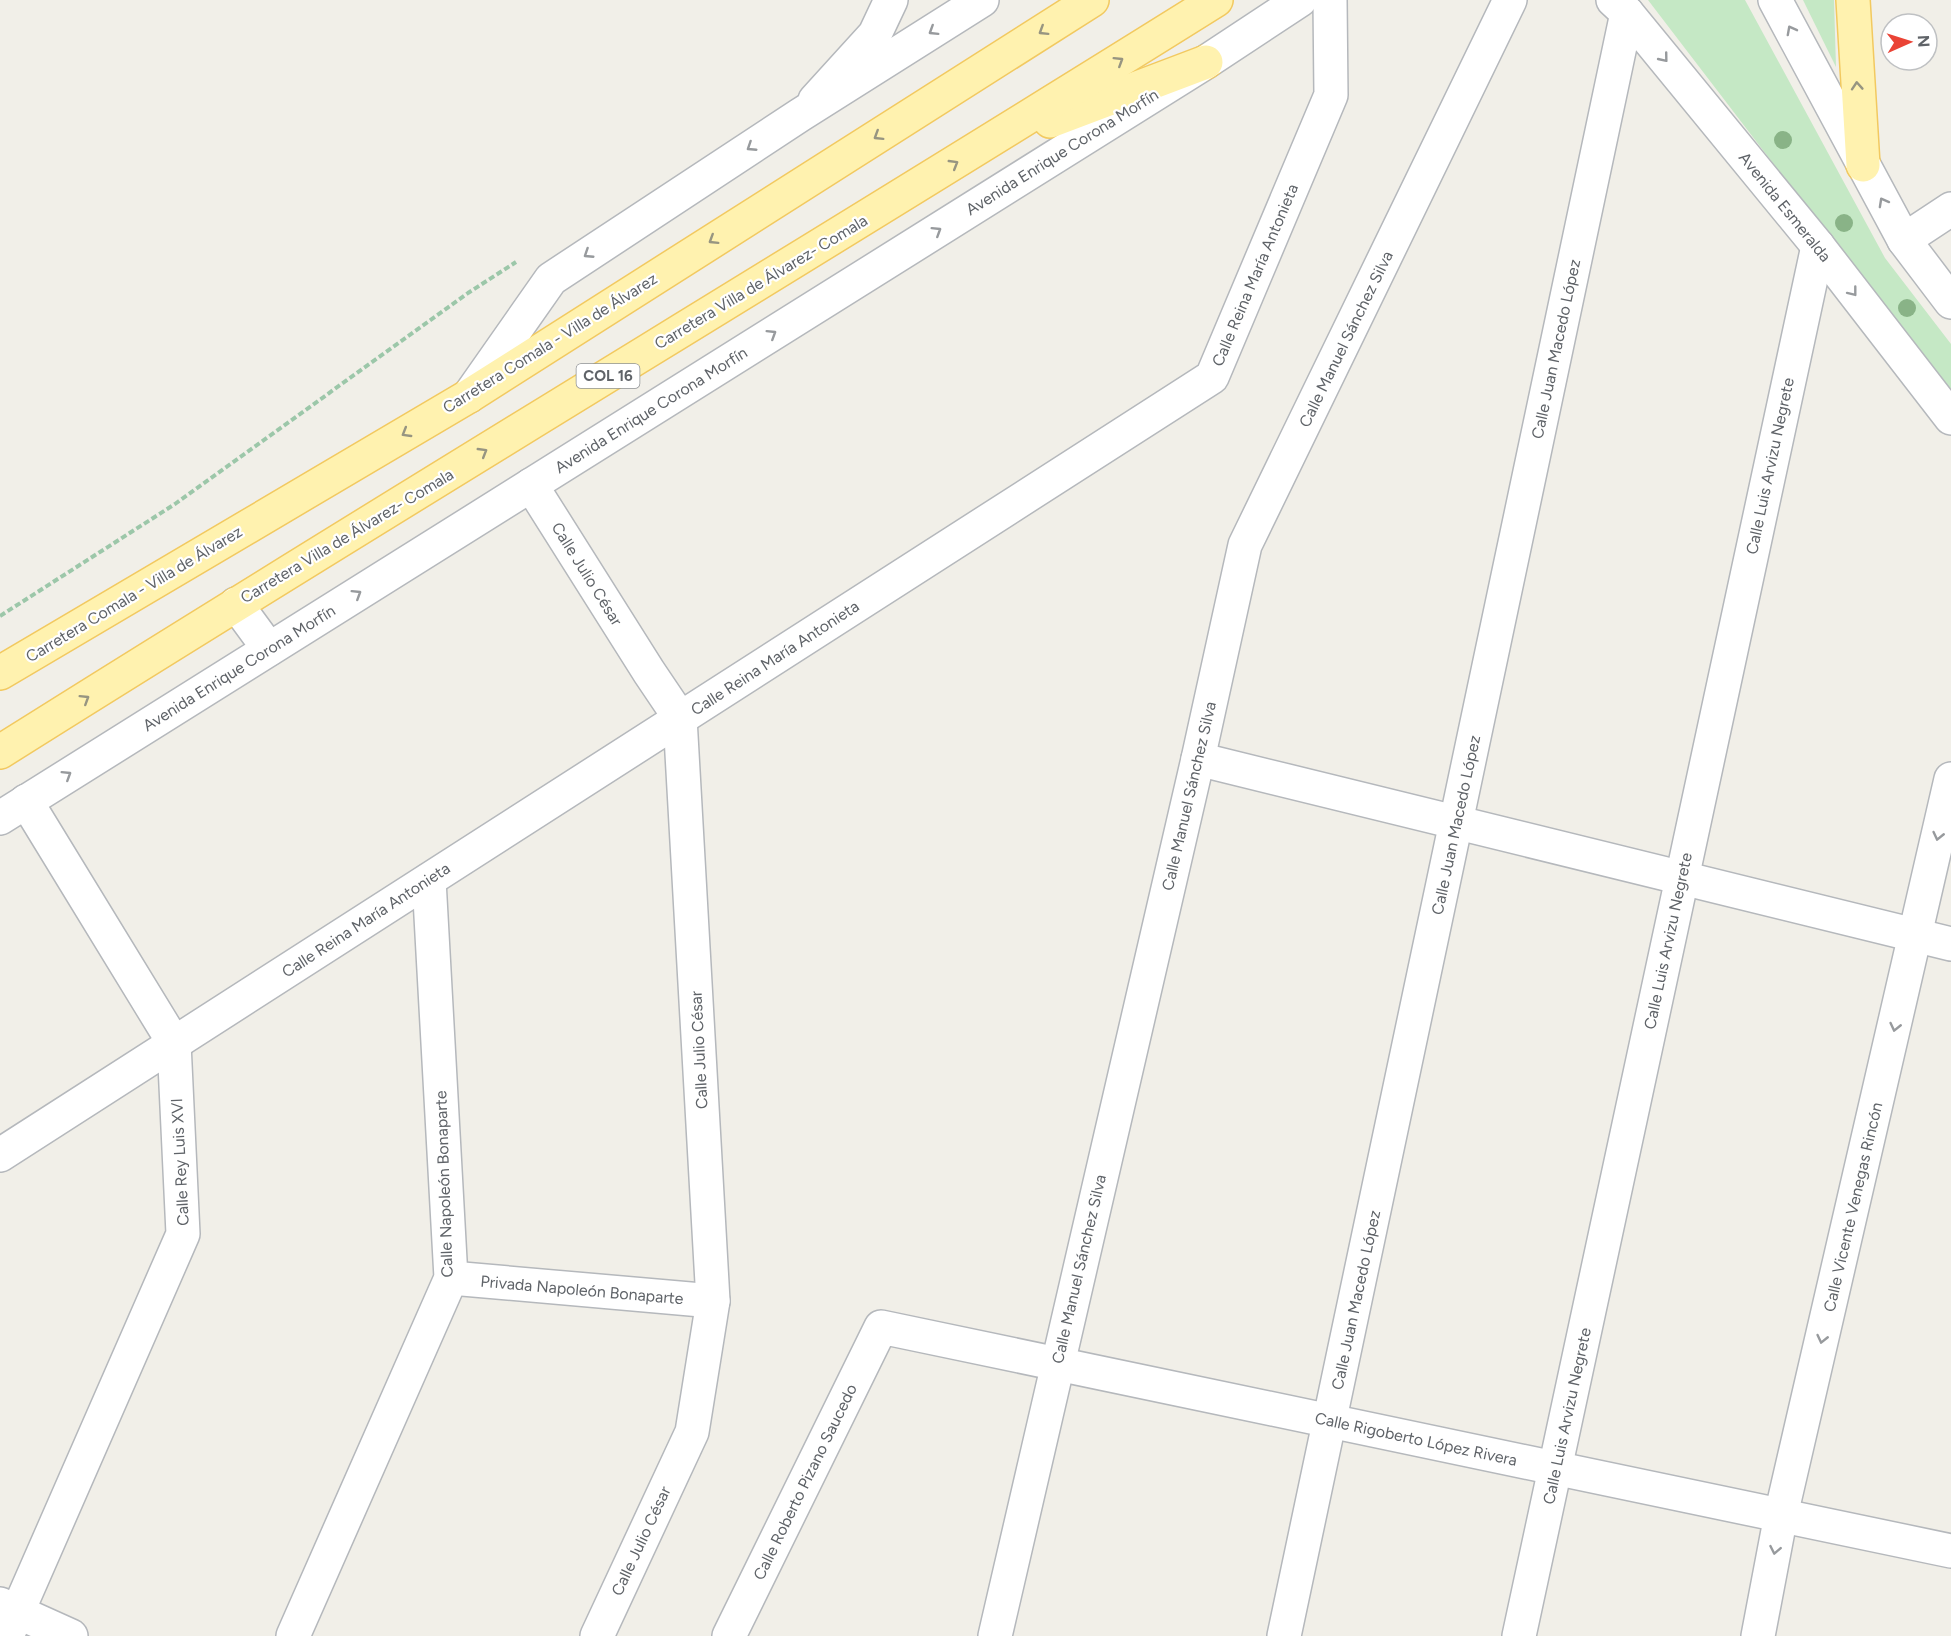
<svg xmlns="http://www.w3.org/2000/svg" width="1951" height="1636" viewBox="0 0 1951 1636" font-family="Figtree,sans-serif">
  <style>
    .green { fill: #c5e8c5 }
    .lines { fill: none; stroke-linecap: round; stroke-linejoin: round }
    .minor-casing { stroke: #b5b8bc; stroke-width: 36 }
    .tertiary-casing { stroke: #b5b8bc; stroke-width: 36 }
    .primary-casing { stroke: #f2c960; stroke-width: 36 }
    .path { stroke: #9cc7a9; stroke-width: 4; stroke-dasharray: 6 3; stroke-linecap: butt }
    .minor { stroke: #fff; stroke-width: 33 }
    .tertiary { stroke: #fff; stroke-width: 33 }
    .primary { stroke: #fff2af; stroke-width: 33 }
    .tree { fill: #89b387 }
    .oneway { stroke: #979a9d }
    .oneway2 { stroke: #979581 }
    .labels { text-anchor: middle; dominant-baseline: central; stroke-width: 4.5; stroke-linejoin: round; paint-order: stroke }
    .shield { fill: #fff; stroke: #8f9295; stroke-width: 1.5 }
    .shield-label { font-size: 15px; font-weight: bold; fill: #5f6368 }
    .street-label { font-size: 16px; fill: #5f6368; stroke: #fff }
  </style>
  <rect width="100%" height="100%" fill="#f1efe8"/>
  <!-- green -->
  <g class="green">
    <path d="M1648 0H1745L1885 258 1951 344V396Z"/>
    <path d="M1803 0H1834L1836 67Z"/>
  </g>
  <g class="lines">
    <defs>
      <g id="minor">
        <path d="M815 100 875 34 891 0"/>
        <path d="M1904 240 1951 209"/>
        <path d="M531 485 649 672 680 718 713 1301 692 1432 597 1636"/>
        <path d="M1198 759 1951 944"/>
        <path d="M0 1155 1212 377 1331 95 1330 0"/>
        <path d="M451 1278 713 1301"/>
        <path d="M0 1604 71 1636"/>
        <path d="M7 1636 183 1234 174 1043 26 801"/>
        <path d="M293 1636 451 1278 429 880"/>
        <path d="M729 1636 881 1327 1951 1551"/>
        <path d="M995 1636 1198 759 1245 545 1510 0"/>
        <path d="M1284 1636 1627 13"/>
        <path d="M1519 1636 1818 246"/>
        <path d="M1758 1636 1781 1515 1951 779"/>
      </g>
      <g id="tertiary">
        <path d="M1613 0 1627 13 1818 246 1951 418"/>
        <path d="M1775 0 1904 240 1951 302"/>
        <path d="M469 396 551 279 800 115 982 0"/>
        <path d="M236 604 269 649"/>
        <path d="M0 818 1206 62 1300 0"/>
      </g>
      <g id="primary">
        <path d="M1853 0 1863 165"/>
        <path d="M1050 121 1206 62"/>
        <path d="M0 673 469 396 1092 0"/>
        <path d="M0 752C403 498 812 253 1216 0"/>
      </g>
    </defs>
    <!-- minor casing -->
    <use href="#minor" class="minor-casing"/>
    <!-- tertiary casing -->
    <use href="#tertiary" class="tertiary-casing"/>
    <!-- primary casing -->
    <use href="#primary" class="primary-casing"/>
    <!-- path -->
    <path class="path" d="M0 616 175 504 468 293 516 262"/>
    <!-- minor -->
    <use href="#minor" class="minor"/>
    <!-- tertiary -->
    <use href="#tertiary" class="tertiary"/>
    <!-- primary -->
    <use href="#primary" class="primary"/>
  </g>
  <!-- trees -->
  <g class="tree">
    <circle cx="1783" cy="140" r="9"/>
    <circle cx="1844" cy="223" r="9"/>
    <circle cx="1907" cy="308" r="9"/>
  </g>
  <!-- one-way arrows -->
  <defs><path id="oneway-chevron" d="M-2-3.5L2.5 0L-2 3.5" fill="none" stroke-width="1.6" stroke-linecap="round" stroke-linejoin="round" transform="scale(1.5)"/></defs>
  <g class="oneway">
    <use href="#oneway-chevron" transform="translate(1791 30) rotate(-118)"/>
    <use href="#oneway-chevron" transform="translate(933 31) rotate(148)"/>
    <use href="#oneway-chevron" transform="translate(1664 58) rotate(51)"/>
    <use href="#oneway-chevron" transform="translate(751 147) rotate(147)"/>
    <use href="#oneway-chevron" transform="translate(1883 202) rotate(-119)"/>
    <use href="#oneway-chevron" transform="translate(937 231) rotate(-32)"/>
    <use href="#oneway-chevron" transform="translate(588 254) rotate(147)"/>
    <use href="#oneway-chevron" transform="translate(1853 292) rotate(52)"/>
    <use href="#oneway-chevron" transform="translate(772 334) rotate(-32)"/>
    <use href="#oneway-chevron" transform="translate(357 594) rotate(-32)"/>
    <use href="#oneway-chevron" transform="translate(67 775) rotate(-32)"/>
    <use href="#oneway-chevron" transform="translate(1938 836) rotate(103)"/>
    <use href="#oneway-chevron" transform="translate(1895 1027) rotate(103)"/>
    <use href="#oneway-chevron" transform="translate(1822 1339) rotate(103)"/>
    <use href="#oneway-chevron" transform="translate(1775 1550) rotate(101)"/>
  </g>
  <g class="oneway2">
    <use href="#oneway-chevron" transform="translate(1043 31) rotate(148)"/>
    <use href="#oneway-chevron" transform="translate(1119 61) rotate(-32)"/>
    <use href="#oneway-chevron" transform="translate(1857 86) rotate(-94)"/>
    <use href="#oneway-chevron" transform="translate(878 136) rotate(148)"/>
    <use href="#oneway-chevron" transform="translate(954 164) rotate(-31)"/>
    <use href="#oneway-chevron" transform="translate(713 240) rotate(148)"/>
    <use href="#oneway-chevron" transform="translate(406 433) rotate(149)"/>
    <use href="#oneway-chevron" transform="translate(483 452) rotate(-31)"/>
    <use href="#oneway-chevron" transform="translate(85 699) rotate(-32)"/>
  </g>
  <g class="labels">
    <!-- shield labels -->
    <rect class="shield" x="576.5" y="364" width="63" height="24" rx="4.5"/>
    <g class="shield-label">
      <text x="608" y="376">COL 16</text>
    </g>
    <!-- street labels -->
    <g class="street-label">
      <text transform="translate(1062 152) rotate(-32)">Avenida Enrique Corona Morfín</text>
      <text transform="translate(1785 207) rotate(51)">Avenida Esmeralda</text>
      <text transform="translate(1255 275) rotate(-67)">Calle Reina María Antonieta</text>
      <text transform="translate(761 282) rotate(-31)">Carretera Villa de Álvarez- Comala</text>
      <text transform="translate(1346 339) rotate(-64)">Calle Manuel Sánchez Silva</text>
      <text transform="translate(550 343) rotate(-32)">Carretera Comala - Villa de Álvarez</text>
      <text transform="translate(1556 349) rotate(-78)">Calle Juan Macedo López</text>
      <text transform="translate(651 410) rotate(-32)">Avenida Enrique Corona Morfín</text>
      <text transform="translate(1770 466) rotate(-78)">Calle Luis Arvizu Negrete</text>
      <text transform="translate(347 536) rotate(-31)">Carretera Villa de Álvarez- Comala</text>
      <text transform="translate(587 574) rotate(58)">Calle Julio César</text>
      <text transform="translate(134 594) rotate(-31)">Carretera Comala - Villa de Álvarez</text>
      <text transform="translate(775 658) rotate(-33)">Calle Reina María Antonieta</text>
      <text transform="translate(239 668) rotate(-32)">Avenida Enrique Corona Morfín</text>
      <text transform="translate(1189 796) rotate(-77)">Calle Manuel Sánchez Silva</text>
      <text transform="translate(1456 825) rotate(-78)">Calle Juan Macedo López</text>
      <text transform="translate(366 920) rotate(-33)">Calle Reina María Antonieta</text>
      <text transform="translate(1668 941) rotate(-78)">Calle Luis Arvizu Negrete</text>
      <text transform="translate(699 1050) rotate(-93)">Calle Julio César</text>
      <text transform="translate(180 1162) rotate(-93)">Calle Rey Luis XVI</text>
      <text transform="translate(444 1184) rotate(-92)">Calle Napoleón Bonaparte</text>
      <text transform="translate(1853 1207) rotate(-77)">Calle Vicente Venegas Rincón</text>
      <text transform="translate(1079 1269) rotate(-77)">Calle Manuel Sánchez Silva</text>
      <text transform="translate(582 1290) rotate(5)">Privada Napoleón Bonaparte</text>
      <text transform="translate(1356 1300) rotate(-78)">Calle Juan Macedo López</text>
      <text transform="translate(1567 1416) rotate(-78)">Calle Luis Arvizu Negrete</text>
      <text transform="translate(1416 1439) rotate(12)">Calle Rigoberto López Rivera</text>
      <text transform="translate(805 1482) rotate(-64)">Calle Roberto Pizano Saucedo</text>
      <text transform="translate(641 1541) rotate(-65)">Calle Julio César</text>
    </g>
  </g>
  <!-- north arrow -->
  <g transform="translate(1909 42) rotate(87)"><circle r="28" fill="#ffffff" stroke="#bfc1c3" stroke-width="1.5"/>
  <path d="M0-4.5L10 22L0 15L-10 22Z" fill="#ea4335"/>
  <text y="-9" font-size="16" font-weight="bold" text-anchor="middle" fill="#5f6368">N</text>
  </g>
</svg>
